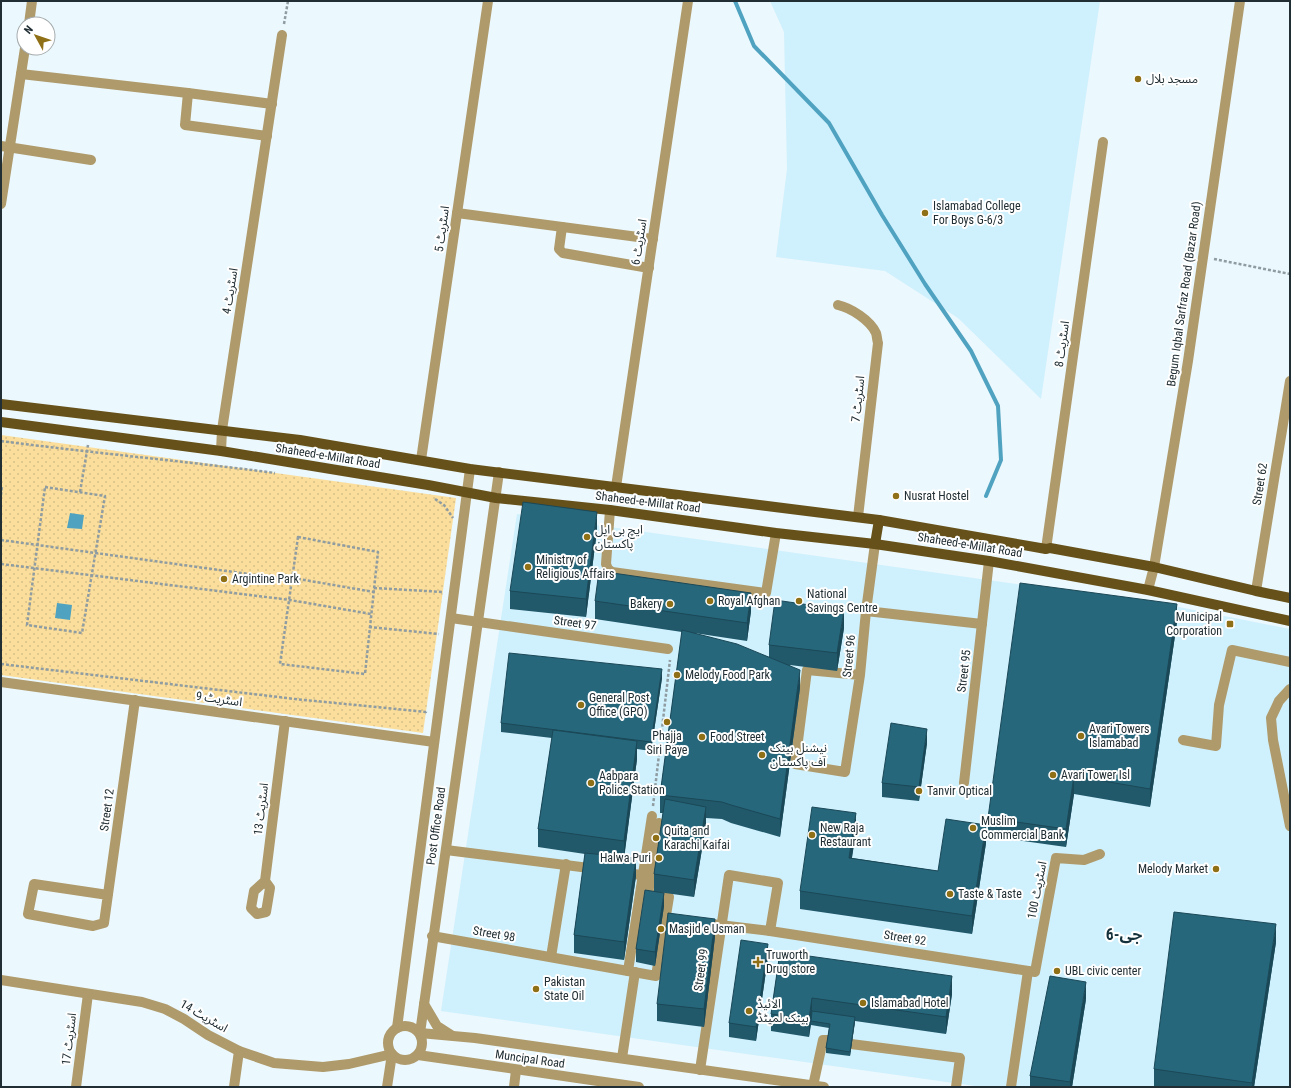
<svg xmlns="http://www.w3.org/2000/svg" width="1291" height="1088" viewBox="0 0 1291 1088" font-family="'Roboto Condensed','Noto Sans Arabic',sans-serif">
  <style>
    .built { fill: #cff0fd }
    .green { fill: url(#green-dots) }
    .water { fill: #50a3c0 }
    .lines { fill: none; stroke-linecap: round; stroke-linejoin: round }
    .stream { stroke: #50a3c0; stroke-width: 4 }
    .path { stroke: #8f9ca1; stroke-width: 2.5; stroke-dasharray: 3 2; stroke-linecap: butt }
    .minor { stroke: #af9a6b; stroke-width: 10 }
    .major { stroke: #67511a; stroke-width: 10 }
    .wall { fill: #21596b }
    .shaded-wall { fill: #1b4857 }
    .building { fill: #26677c; stroke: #1b4857 }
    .poi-dot { fill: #907016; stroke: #fff; stroke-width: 1.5 }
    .labels { text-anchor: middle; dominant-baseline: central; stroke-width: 4; stroke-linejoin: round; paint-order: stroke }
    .poi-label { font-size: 12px; fill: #212e33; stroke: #fff; text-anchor: start }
    .street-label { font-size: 12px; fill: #212e33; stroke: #fff }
    .district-label { font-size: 16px; font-weight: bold; fill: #14303a; stroke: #fff }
  </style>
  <defs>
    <pattern id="green-dots" width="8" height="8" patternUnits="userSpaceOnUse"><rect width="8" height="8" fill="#fbde9b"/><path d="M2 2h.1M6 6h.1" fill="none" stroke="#d7bf86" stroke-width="1.8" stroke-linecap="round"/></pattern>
  </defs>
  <rect width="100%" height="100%" fill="#ebf8fd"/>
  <!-- built -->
  <g class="built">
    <path d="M770 1H1100L1041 399 958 318 885 271 776 257 787 169 784 32Z"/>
    <path d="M517 514 1174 606 1290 629V1087H982L441 1011Z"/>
  </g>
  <!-- green -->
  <path class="green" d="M1 435 456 498 423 733 1 675Z"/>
  <!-- water -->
  <g class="water">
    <path d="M70 513 84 515 82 529 67 528Z"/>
    <path d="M57 603 72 605 70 620 55 618Z"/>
  </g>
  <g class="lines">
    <!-- stream -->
    <path class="stream" d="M735 1 754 46 829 123 882 215 925 284 971 351 998 406 1001 460 986 496"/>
    <!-- path -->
    <g class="path">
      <path d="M284 24 288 1"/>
      <path d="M1214 259 1290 274"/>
      <path d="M1 441C92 453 184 461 275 473"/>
      <path d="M45 487 105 496 82 633 27 625Z"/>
      <path d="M80 492 88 445"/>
      <path d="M1 495 2 486"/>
      <path d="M435 499 444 505 453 518"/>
      <path d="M298 537 378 552 365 674 280 664Z"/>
      <path d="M1 540 292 580"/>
      <path d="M1 564 290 600 371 614"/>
      <path d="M293 578 374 592"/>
      <path d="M374 588 443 592"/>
      <path d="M369 627 439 634"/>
      <path d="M1 664 295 699 426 712V711"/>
      <path d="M653 806 670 660"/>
    </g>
    <!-- minor -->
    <g class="minor">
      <path d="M29 24 32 1"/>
      <path d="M21 74 188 93 272 104"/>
      <path d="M188 93 185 125 267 136"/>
      <path d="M1 146 91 160"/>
      <path d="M1 204 25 48"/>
      <path d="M457 213 653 239"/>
      <path d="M562 227 559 249 563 253 649 268"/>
      <path d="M838 305C851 308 870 320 876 333 877 336 877 340 878 343L858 517"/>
      <path d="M221 451 222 430 282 35"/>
      <path d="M421 460 488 1"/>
      <path d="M499 472C473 659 446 846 420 1033L475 1038 824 1087"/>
      <path d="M616 487 688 1"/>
      <path d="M610 510 606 564 608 569 612 572 766 593 776 533"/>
      <path d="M1046 549 1103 142"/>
      <path d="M1148 590 1154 567 1188 361 1240 1"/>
      <path d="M1256 591 1290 381"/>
      <path d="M866 611 982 624"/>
      <path d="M451 618 668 649"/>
      <path d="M860 675 807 670 795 764 845 772 860 675 866 611 875 544"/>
      <path d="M1 682 434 742"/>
      <path d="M1290 689 1279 701 1271 718 1273 740 1290 826"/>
      <path d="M1183 740 1216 746 1219 705 1232 650 1290 662"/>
      <path d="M964 783 989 561"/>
      <path d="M446 850 597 869"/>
      <path d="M624 873 642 875"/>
      <path d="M265 881 254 891 251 908 257 914 266 912 270 888 265 881 285 721"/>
      <path d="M108 895 34 884 28 914 93 926 104 923 135 700"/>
      <path d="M703 923 770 931 1035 972 1056 858 1084 860 1100 854"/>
      <path d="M432 936 656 976 669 897 648 894 659 823"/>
      <path d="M551 957 566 864"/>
      <path d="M628 971 652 816"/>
      <path d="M1 980 142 1002 165 1009 184 1019 208 1035 239 1051 274 1063 323 1067 349 1064 392 1054 387 1087"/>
      <path d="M424 1004 437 1026 451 1035"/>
      <circle cx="405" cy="1043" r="17"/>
      <path d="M397 1028 470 469"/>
      <path d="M851 1044 960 1058 956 1087"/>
      <path d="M418 1055 639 1087"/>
      <path d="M622 1058 635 972"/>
      <path d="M700 1070 729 875 778 883 770 931"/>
      <path d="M813 1086 823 1040H828"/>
      <path d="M76 1087 88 994"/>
      <path d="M234 1087 239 1051"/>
      <path d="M514 1087 516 1070"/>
      <path d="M1011 1087 1028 971"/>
    </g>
    <!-- major -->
    <g class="major">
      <path d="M1 404 300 440 470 469 879 520 1046 549 1050 548 1154 567 1256 591 1290 598"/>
      <path d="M1 422 221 451 428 485 496 498 610 510 776 533 875 544 989 561 1148 590 1290 621"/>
      <path d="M875 544 879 520"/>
    </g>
  </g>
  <!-- wall -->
  <g class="wall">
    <path d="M597 530 586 617 510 609V591Z"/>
    <path d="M595 601 751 611 747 641 694 633 769 657V645L844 628 837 671 790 665 800 688 780 837 731 823 722 819 706 818V825L694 897 658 892 664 906 655 966 636 962V949L654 891V874L663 813H660V795L682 632 595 619Z"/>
    <path d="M1177 622 1150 807 1074 794 1066 847 988 836V818Z"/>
    <path d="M662 678 651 751 637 749V759L624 857 636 876 624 960 574 953V935L585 854 538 847V829L552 738 501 732V723Z"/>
    <path d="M927 743 919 801 882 797V783Z"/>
    <path d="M856 831 852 858 938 871 986 843 972 934 800 909V891Z"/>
    <path d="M715 937 704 1027 657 1021V1004Z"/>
    <path d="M1276 942 1254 1087H1154V1069Z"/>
    <path d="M780 952 952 994 946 1034 855 1021 850 1056 826 1053V1048L829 1028 811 1025 809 1037 771 1031V1014Z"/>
    <path d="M768 957 756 1041 729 1037V1023Z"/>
    <path d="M1086 999 1072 1087H1030V1076Z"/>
  </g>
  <!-- shaded-wall -->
  <g class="shaded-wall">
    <path d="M597 512V530L586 617V599Z"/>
    <path d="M751 593V611L747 641V623Z"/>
    <path d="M1177 604V622L1150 807V789Z"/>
    <path d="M844 610V628L837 671V653Z"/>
    <path d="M662 669V678L651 751V742Z"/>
    <path d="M800 670V688L780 837V819Z"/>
    <path d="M927 729V743L919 801V787Z"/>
    <path d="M637 741V759L624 859V841Z"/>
    <path d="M1074 776V794L1066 847V829Z"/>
    <path d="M706 807V825L694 897V880Z"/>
    <path d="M856 813V831L849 875V858Z"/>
    <path d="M986 825V843L972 934V916Z"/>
    <path d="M636 858V876L624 960V942Z"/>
    <path d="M664 893V906L655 966V952Z"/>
    <path d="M715 919V937L704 1027V1009Z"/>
    <path d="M1276 924V942L1254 1087H1252V1083Z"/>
    <path d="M768 944V957L756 1041V1027Z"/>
    <path d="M952 976V994L946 1034V1017Z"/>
    <path d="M1086 982V999L1072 1087H1070V1082Z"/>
    <path d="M812 998V1015L811 1021 809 1037V1019Z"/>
    <path d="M855 1017V1022L850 1056V1052Z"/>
  </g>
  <!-- building -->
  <g class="building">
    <path d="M523 502 597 512 586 599 510 591Z"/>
    <path d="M599 571 751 593 747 623 595 601Z"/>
    <path d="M1020 583 1177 604 1150 789 1074 776 1066 829 988 818Z"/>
    <path d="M775 600 844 610 837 653 769 645Z"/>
    <path d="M682 630 737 644 800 670 780 819 731 805 722 802 660 795Z"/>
    <path d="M509 653 662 669 651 742 501 723Z"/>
    <path d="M891 723 927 729 919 787 882 783Z"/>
    <path d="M553 730 637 741 624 841 538 829Z"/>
    <path d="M665 799 706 807 694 880 654 874Z"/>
    <path d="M812 807 856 813 849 858 938 871 946 819 986 825 972 916 800 891Z"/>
    <path d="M585 853 636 858 624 942 574 935Z"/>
    <path d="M645 890 664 893 655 952 636 949Z"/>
    <path d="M1174 912 1276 924 1252 1083 1154 1069Z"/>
    <path d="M668 913 715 919 704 1009 657 1004Z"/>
    <path d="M741 940 768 944 756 1027 729 1023Z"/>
    <path d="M780 952 952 976 946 1017 812 998 809 1019 771 1014Z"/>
    <path d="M1050 976 1086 982 1070 1082 1030 1076Z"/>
    <path d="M812 1011 855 1017 850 1052 826 1048 830 1024 811 1021Z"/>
  </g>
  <!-- markers -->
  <g class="poi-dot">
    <circle cx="1138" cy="79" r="4"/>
    <circle cx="925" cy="213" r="4"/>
    <circle cx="896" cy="496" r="4"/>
    <circle cx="587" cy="537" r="4"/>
    <circle cx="528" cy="567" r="4"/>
    <circle cx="224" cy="579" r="4"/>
    <circle cx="710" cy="601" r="4"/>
    <circle cx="799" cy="601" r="4"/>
    <circle cx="670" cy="604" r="4"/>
    <rect x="1226" y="620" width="8" height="8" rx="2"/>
    <circle cx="677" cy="675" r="4"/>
    <circle cx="581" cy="705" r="4"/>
    <circle cx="667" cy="722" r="4"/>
    <circle cx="1081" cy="736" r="4"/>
    <circle cx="702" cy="737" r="4"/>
    <circle cx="762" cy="755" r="4"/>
    <circle cx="1053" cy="775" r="4"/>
    <circle cx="591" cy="783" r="4"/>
    <circle cx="919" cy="791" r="4"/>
    <circle cx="973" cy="828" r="4"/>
    <circle cx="812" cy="835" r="4"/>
    <circle cx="656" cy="838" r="4"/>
    <circle cx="659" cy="858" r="4"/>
    <circle cx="1216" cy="869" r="4"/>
    <circle cx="950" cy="894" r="4"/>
    <circle cx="661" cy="929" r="4"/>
    <path d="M756 956h4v4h4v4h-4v4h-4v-4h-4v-4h4z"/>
    <circle cx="1057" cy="971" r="4"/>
    <circle cx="536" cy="989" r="4"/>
    <circle cx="863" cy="1003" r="4"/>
    <circle cx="749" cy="1011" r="4"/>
  </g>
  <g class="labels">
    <!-- poi labels -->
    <g class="poi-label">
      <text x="1146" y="79">مسجد بلال</text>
      <text x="933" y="206">Islamabad College<tspan x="933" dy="14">For Boys G-6/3</tspan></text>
      <text x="904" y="496">Nusrat Hostel</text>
      <text x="595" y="530">ایچ بی ایل<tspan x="595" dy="14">پاکستان</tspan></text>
      <text x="536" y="560">Ministry of<tspan x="536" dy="14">Religious Affairs</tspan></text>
      <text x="232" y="579">Argintine Park</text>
      <text x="807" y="594">National<tspan x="807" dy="14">Savings Centre</tspan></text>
      <text x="718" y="601">Royal Afghan</text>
      <text x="662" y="604" text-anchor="end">Bakery</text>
      <text x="1222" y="617" text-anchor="end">Municipal<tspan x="1222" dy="14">Corporation</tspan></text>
      <text x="685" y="675">Melody Food Park</text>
      <text x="589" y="698">General Post<tspan x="589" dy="14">Office (GPO)</tspan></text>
      <text x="1089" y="729">Avari Towers<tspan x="1089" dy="14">Islamabad</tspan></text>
      <text x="667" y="736" text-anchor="middle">Phajja<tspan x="667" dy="14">Siri Paye</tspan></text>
      <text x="710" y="737">Food Street</text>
      <text x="770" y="748">نیشنل بینک<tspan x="770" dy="14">آف پاکستان</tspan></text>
      <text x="1061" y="775">Avari Tower Isl</text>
      <text x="599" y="776">Aabpara<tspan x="599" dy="14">Police Station</tspan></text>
      <text x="927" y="791">Tanvir Optical</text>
      <text x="981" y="821">Muslim<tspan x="981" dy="14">Commercial Bank</tspan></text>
      <text x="820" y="828">New Raja<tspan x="820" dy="14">Restaurant</tspan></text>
      <text x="664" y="831">Quita and<tspan x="664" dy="14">Karachi Kaifai</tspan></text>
      <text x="651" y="858" text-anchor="end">Halwa Puri</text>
      <text x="1208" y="869" text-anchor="end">Melody Market</text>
      <text x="958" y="894">Taste &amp; Taste</text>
      <text x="669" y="929">Masjid e Usman</text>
      <text x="766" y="955">Truworth<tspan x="766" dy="14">Drug store</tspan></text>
      <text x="1065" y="971">UBL civic center</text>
      <text x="544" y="982">Pakistan<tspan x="544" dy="14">State Oil</tspan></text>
      <text x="871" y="1003">Islamabad Hotel</text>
      <text x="757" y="1004">الائیڈ<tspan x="757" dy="14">بینک لمیٹڈ</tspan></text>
    </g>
    <!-- street labels -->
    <g class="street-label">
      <text transform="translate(442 229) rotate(-82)">اسٹریٹ 5</text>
      <text transform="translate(639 242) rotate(-81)">اسٹریٹ 6</text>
      <text transform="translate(230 291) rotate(-81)">اسٹریٹ 4</text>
      <text transform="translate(1184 294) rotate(-82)">Begum Iqbal Sarfraz Road (Bazar Road)</text>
      <text transform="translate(1062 344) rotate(-82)">اسٹریٹ 8</text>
      <text transform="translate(858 399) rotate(-84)">اسٹریٹ 7</text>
      <text transform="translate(328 456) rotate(9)">Shaheed-e-Millat Road</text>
      <text transform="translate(1260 484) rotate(-81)">Street 62</text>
      <text transform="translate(648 502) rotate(7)">Shaheed-e-Millat Road</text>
      <text transform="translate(970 545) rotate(9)">Shaheed-e-Millat Road</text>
      <text transform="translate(575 623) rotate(8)">Street 97</text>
      <text transform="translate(849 656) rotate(-84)">Street 96</text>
      <text transform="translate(964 671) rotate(-83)">Street 95</text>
      <text transform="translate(219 699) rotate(8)">اسٹریٹ 9</text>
      <text transform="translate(261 809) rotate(-83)">اسٹریٹ 13</text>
      <text transform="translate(107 810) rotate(-82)">Street 12</text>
      <text transform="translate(436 826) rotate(-82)">Post Office Road</text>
      <text transform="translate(1037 890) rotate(-79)">اسٹریٹ 100</text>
      <text transform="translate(494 934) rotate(10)">Street 98</text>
      <text transform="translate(905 938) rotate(9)">Street 92</text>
      <text transform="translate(701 970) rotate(-82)">Street 99</text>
      <text transform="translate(204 1016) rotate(30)">اسٹریٹ 14</text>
      <text transform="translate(69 1039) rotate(-83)">اسٹریٹ 17</text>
      <text transform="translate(530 1059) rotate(8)">Muncipal Road</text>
    </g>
    <!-- district labels -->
    <g class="district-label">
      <text x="1124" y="934">جی-6</text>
    </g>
  </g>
  <!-- border -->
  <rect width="1291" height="1088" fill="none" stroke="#212e33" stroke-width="4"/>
  <!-- north arrow -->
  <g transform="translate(36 36) rotate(310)"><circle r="19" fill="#ffffff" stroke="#a6abad"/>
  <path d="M0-3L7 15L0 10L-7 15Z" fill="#907016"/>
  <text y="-6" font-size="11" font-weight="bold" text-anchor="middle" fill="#212e33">N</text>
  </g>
</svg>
